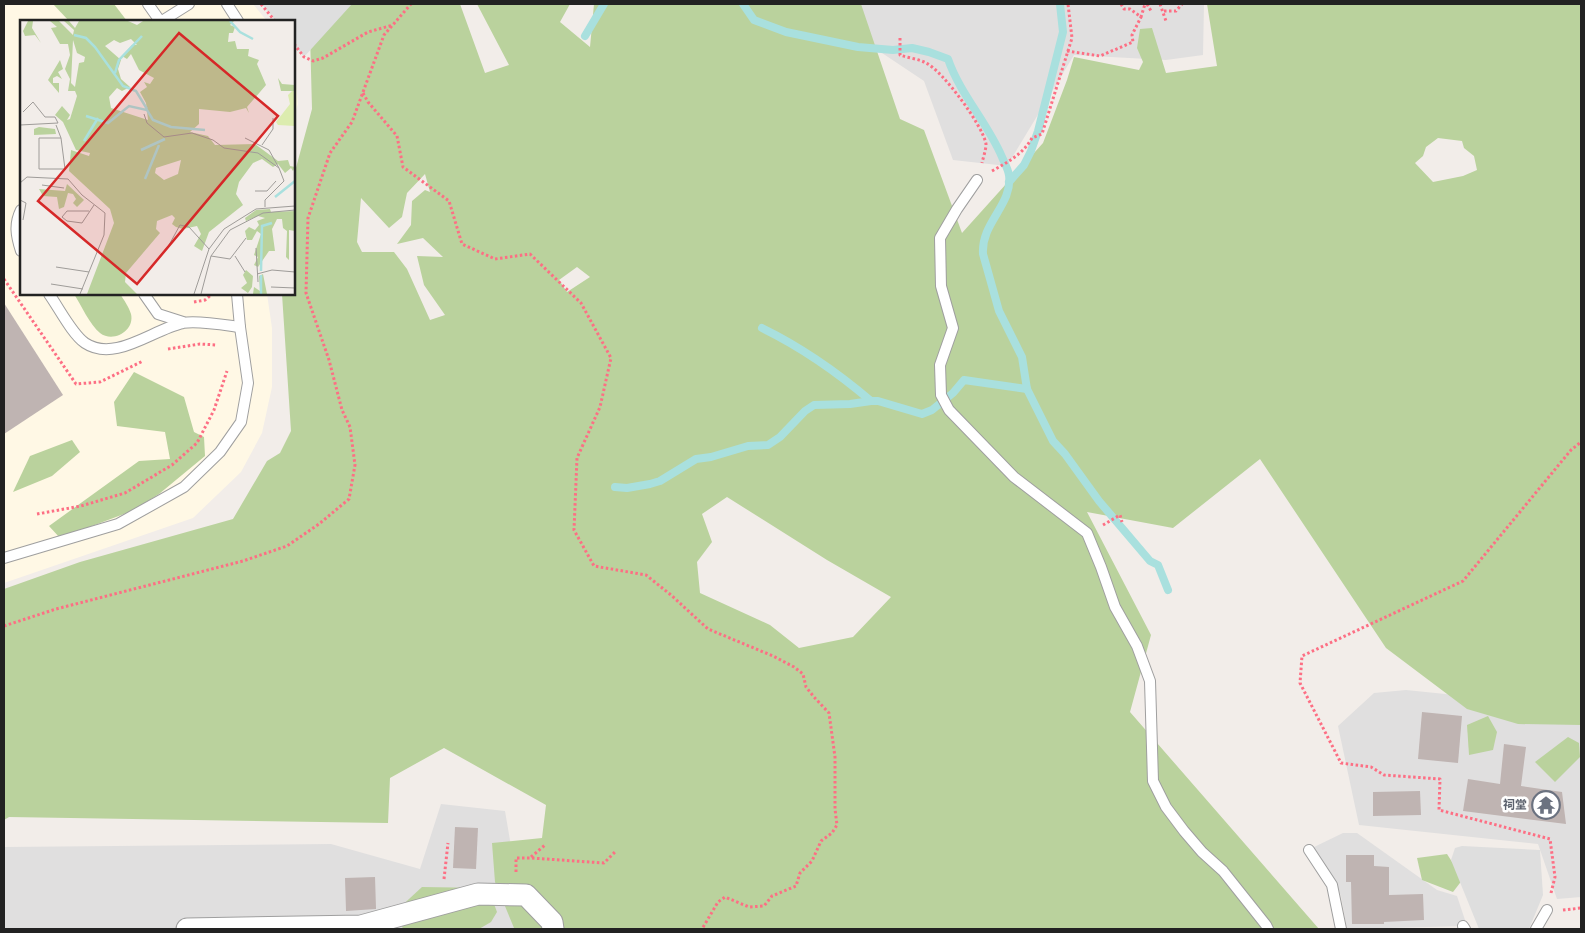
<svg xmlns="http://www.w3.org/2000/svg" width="1585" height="933" viewBox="0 0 1585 933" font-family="'Work Sans','Noto Sans TC',sans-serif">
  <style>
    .residential { fill: #e0dfdf }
    .education { fill: #fff8e5 }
    .forest { fill: #bad29d; fill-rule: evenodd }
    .parking { fill: #dedede }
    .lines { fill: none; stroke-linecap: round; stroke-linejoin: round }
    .stream { stroke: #a9e0de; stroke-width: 8 }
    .building { fill: #bfb4b2 }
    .lane-casing { stroke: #9f9f9f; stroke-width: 12 }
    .street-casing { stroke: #9f9f9f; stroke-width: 23 }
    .path { stroke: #fd6f84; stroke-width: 3; stroke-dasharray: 2.5 2.5; stroke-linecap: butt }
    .lane { stroke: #fff; stroke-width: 10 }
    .street { stroke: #fff; stroke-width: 21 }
    .labels { text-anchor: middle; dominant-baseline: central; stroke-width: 5; stroke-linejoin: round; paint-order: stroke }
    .worship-label { font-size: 12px; font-weight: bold; fill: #5b616d; stroke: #fff; text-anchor: end }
    .inset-river { fill: none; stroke: #a9e0de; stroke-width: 2.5 }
    .inset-road { fill: none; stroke: #9f9c99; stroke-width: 1 }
    .view { fill: #d62828; fill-opacity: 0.15; stroke: #d62828; stroke-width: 2.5 }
    .inset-edge { fill: none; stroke: #222; stroke-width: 2.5 }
  </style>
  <rect width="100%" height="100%" fill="#f2ede9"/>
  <!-- residential -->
  <g class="residential">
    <path d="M857 4H1204L1203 55 1166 60 1074 55 1007 166 953 160 924 81 834 21Z"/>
    <path d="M1406 690 1581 708V897L1557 899 1538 844 1359 825 1338 726 1374 693Z"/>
    <path d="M441 804 505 811 512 852 565 929H4V847L331 844 420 869Z"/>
    <path d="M1343 833H1357L1437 890 1457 896 1467 926 1347 929 1341 896 1335 881 1312 848Z"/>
  </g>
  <!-- education -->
  <g class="education">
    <path d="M4 4H253L267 21H21V294H267L272 328V387L262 433 241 472 193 518 4 583Z"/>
    <path d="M294 61 298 104 294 116Z"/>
  </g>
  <!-- forest -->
  <g class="forest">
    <path d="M53 4H114L127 21H69Z"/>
    <path d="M336 4H460L485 73 509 65 477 4H570L560 22 590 47 594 4H861L900 119 924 130 962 233 1043 143 1067 80 1074 57 1139 70 1143 62 1137 48 1140 29 1152 28 1166 73 1217 66 1207 4H1581V725L1518 724 1467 709 1386 648 1260 459 1173 528 1087 512 1151 635 1130 712 1319 929H516L514 928 495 882 492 843 542 838 546 805 444 748 390 778 388 823 9 817 4 820V589L80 562 233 519 267 461 280 453 291 431 282 294H294V175L312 109 310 33ZM1438 138 1462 141 1464 148 1474 156 1477 170 1463 176 1433 182 1415 163 1423 156 1426 147ZM425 174 430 192 425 190 412 201 411 225 397 244 423 238 443 257 417 256 424 285 445 315 430 320 407 269 394 252H362L357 242 361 198 389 228 402 217 407 193ZM577 267 590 277 567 292 559 280ZM727 497 827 560 891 597 853 637 799 648 770 625 700 593 697 562 712 542 702 514Z"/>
    <path d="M74 294H120C124 300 129 307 131 314 135 331 113 343 100 333 90 325 81 305 74 294Z"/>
    <path d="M134 372 184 397 194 432 204 437 205 456 159 494 132 511 60 538 49 526 139 461 170 459 165 432 117 426 114 402Z"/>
    <path d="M72 440 80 452 52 476 13 492 30 456Z"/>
    <path d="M1488 716 1497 732 1493 750 1469 755 1467 725Z"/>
    <path d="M1568 737 1579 743 1580 757 1555 782 1535 762Z"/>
    <path d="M1447 854 1463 879 1453 892 1422 880 1417 858Z"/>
    <path d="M422 887 488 888 497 912 491 922 479 929H403L396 911Z"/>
  </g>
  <!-- parking -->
  <g class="parking">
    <path d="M262 4H352L304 57 294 44V21H276Z"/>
    <path d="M1462 846 1540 850 1543 895 1529 929H1479L1451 860 1455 848Z"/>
  </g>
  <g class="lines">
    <!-- stream -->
    <g class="stream">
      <path d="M743 4 754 20 786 32 858 47 893 50 912 48 929 52 948 59C960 94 987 122 1002 157 1004 162 1008 169 1009 175 1013 205 981 222 983 254L999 311 1022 357 1027 389 1053 441 1065 454 1099 501 1150 561 1158 565 1168 590"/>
      <path d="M585 36 604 4"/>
      <path d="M1009 182 1024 165 1031 151 1038 131 1063 32 1060 4"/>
      <path d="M762 328C803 348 837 372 871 401H878L922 414 932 410 953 393 964 380 1027 389"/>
      <path d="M615 487 627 488 650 484 660 481 696 459 711 457 748 446 768 445 780 437 805 411 814 405 850 404 871 401"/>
    </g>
  </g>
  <!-- building -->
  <g class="building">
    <path d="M4 303 63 395 4 434Z"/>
    <path d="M1422 712 1462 716 1458 763 1418 759Z"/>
    <path d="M1504 744 1526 747 1521 786 1562 792 1566 824 1463 811 1468 779 1500 784Z"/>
    <path d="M1420 791 1421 815 1373 816V792Z"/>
    <path d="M455 827 478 828 476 869 453 868Z"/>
    <path d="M1346 855H1374V866L1389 867V895L1423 894 1424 920 1384 922V924H1352L1351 882H1346Z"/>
    <path d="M375 877 376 909 346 911 345 878Z"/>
  </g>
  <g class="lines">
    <defs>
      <g id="lane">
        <path d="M148 4 160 21"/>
        <path d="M227 4 238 21"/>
        <path d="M162 21 189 4"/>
        <path d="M977 180 957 209 940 238 941 286 953 328 940 365 941 395 949 410 1014 477 1087 533 1101 567 1115 607 1137 646 1150 681 1153 781 1166 807 1184 831 1202 852 1223 871 1266 925 1268 929"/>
        <path d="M21 210C14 224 16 236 21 251"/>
        <path d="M49 294C59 308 72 334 85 343 115 363 153 329 183 323 196 320 225 325 240 327"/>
        <path d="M144 294 158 314 183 322"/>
        <path d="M4 558 118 524 184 487 220 452 241 422 248 383 240 327 237 294"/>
        <path d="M1309 850 1332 885 1341 929"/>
        <path d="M1463 926 1465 929"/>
        <path d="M1536 929 1547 910"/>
      </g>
      <path id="street" d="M187 929 361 926 478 894 526 895 552 922 553 929"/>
    </defs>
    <!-- lane casing -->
    <use href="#lane" class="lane-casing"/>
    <!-- street casing -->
    <use href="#street" class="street-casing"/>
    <!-- path -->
    <g class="path">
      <path d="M261 4 275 21"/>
      <path d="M1121 4 1124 9H1130L1141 17 1145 4"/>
      <path d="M1147 4 1151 11"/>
      <path d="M1160 4 1166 21"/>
      <path d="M1164 11H1176L1182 4"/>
      <path d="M900 38V55C908 58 919 59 926 63 943 71 983 126 986 144 986 150 983 158 982 163"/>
      <path d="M294 44 304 57 313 61 323 58 368 32 393 25"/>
      <path d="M1067 51 1100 56 1133 42 1132 35 1141 17"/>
      <path d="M363 93 368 102 397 136 403 167 449 201 462 244 495 259 530 254 581 303 611 358 600 407 577 458 574 530 594 566 646 575 671 595 708 629 773 656 794 667 803 674 806 687 814 697 829 713 835 757V809L837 825 832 833 821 841 812 861 800 873 796 886 772 896 764 906 749 907 725 897 718 902 702 929"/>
      <path d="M992 171C1008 162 1023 154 1032 138L1042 134 1072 38 1068 4"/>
      <path d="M4 279 76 384 100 382 143 361"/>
      <path d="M194 302 205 300 212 294"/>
      <path d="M168 349 200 344 217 345"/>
      <path d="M37 514 81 506 125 493 172 465 197 443 214 410 227 371"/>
      <path d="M1103 525 1120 515 1122 522"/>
      <path d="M4 626 56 609 243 561 287 546 319 524 349 499 355 465 350 427 342 410 329 360 306 293 308 218 330 153 352 122 384 35 411 4"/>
      <path d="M531 857 545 845"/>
      <path d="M516 872V858H531L604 863 615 852"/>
      <path d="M444 879 448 843"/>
      <path d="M1551 893 1555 877 1550 839 1439 810 1440 779 1384 775 1371 767 1341 763 1300 683 1302 656 1463 581 1571 450 1581 442"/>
      <path d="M1563 910 1581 908"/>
    </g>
    <!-- lane -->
    <use href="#lane" class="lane"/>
    <!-- street -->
    <use href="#street" class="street"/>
  </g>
  <!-- icons -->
  <defs>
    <symbol id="temple-ring" viewBox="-11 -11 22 22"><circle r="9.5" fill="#fff" stroke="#6b7280" stroke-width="1.5"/><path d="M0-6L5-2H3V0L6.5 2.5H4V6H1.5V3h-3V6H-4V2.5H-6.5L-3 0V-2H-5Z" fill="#6b7280"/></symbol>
  </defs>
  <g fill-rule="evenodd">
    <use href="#temple-ring" x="1530" y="789" width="32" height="32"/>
  </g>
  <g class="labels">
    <!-- worship labels -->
    <g class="worship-label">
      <text x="1527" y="805">祠堂</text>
    </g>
  </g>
  <!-- overview -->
  <g transform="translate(20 20)">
    <rect width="275" height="275" fill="#f2ede9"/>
    <path d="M275 68V106L258 105 256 102 270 84 268 75Z" fill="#dcecaf"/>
    <path d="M8 1H13L12 8 21 23 15 15 5 16 3 11ZM30 1H39L53 15 54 10 44 1H49L55 8 59 1H108L117 5 123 1H214L210 5 215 7 213 13H209L208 22 215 21 217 29H229L228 36 239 40 237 44 246 65 227 87 229 93 226 88 210 92 179 89V104L170 112 188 116 195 125 235 124 258 141 268 140 270 146 275 147 273 151 271 148 265 153 258 144 253 147 242 139 233 143 219 162 216 174 223 185 189 212 182 231 174 226 181 214 177 206 163 209 156 207 152 204 155 198 152 195 137 201 136 209 140 213 106 253 105 262 117 274H67L94 203 90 189 49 151 51 130 69 136 70 133 56 130 43 102 35 95 42 86 50 95 47 100 50 99 57 76 55 71H48L50 59 45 49 50 35 48 24H40L31 8 37 7ZM111 19 117 25H112L102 36 107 39 111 34 119 50 134 58 130 64 124 62 127 67 120 72 126 83 128 100 91 88 89 77 97 68 102 71 110 67 101 59 98 49 101 40 85 26 94 20 100 23ZM53 20 57 33 65 37 64 42 59 43 55 67 51 63ZM161 140 158 154 144 160 135 153 136 148ZM40 40 43 49 38 52 42 59 37 56 33 58V63H39V73L28 60ZM258 58 262 64 275 65V71H261ZM19 107 35 109 36 114 14 115V109ZM47 164 64 180 57 187 53 183 56 179 53 174 48 173 44 187 39 189 37 177 23 176 19 169 45 171ZM250 189 251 192 275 191V211L269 210V240L266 237 267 211 263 208 262 199H257L252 209 255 231H249L238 247 234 245 238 237 234 235 241 214 237 211 232 220H227L225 211 229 207 235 210 239 205 237 201 245 198 238 196 226 201 225 198 236 190ZM226 250 233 256 232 267 228 273 221 268 227 263 223 255ZM243 254 247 274H233L234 267 240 271 239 256Z" fill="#bad29d" fill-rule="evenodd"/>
    <path class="inset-river" d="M210 1 220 12 233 19M54 15 66 18 75 27 103 66 116 71 127 89M95 53 99 40 122 16M66 96 88 103 109 86 127 90 133 100 151 107 185 110M64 121 78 98M121 130 145 119M125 159 139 125M255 177 275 161M241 251 242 206 252 203M241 274V255"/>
    <path class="inset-road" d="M124 94 127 103 144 117 172 113 193 120 204 128 238 133 259 148 264 161 245 180V187M0 105 38 103 35 97H25L13 82 3 92M36 105 41 118 45 149H19V118H41M225 118 249 130 259 148M242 125 253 109V98M0 163 7 157 48 159 62 175 85 193 84 215 60 274M22 165 44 168M235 171H247L256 161M0 180 6 183 3 200M69 191H47L42 197 47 201 62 203 74 185M236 228 238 262M191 236 210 239 226 218M215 236 225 252M36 247 69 252M237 254 252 250 275 252M31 264 63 269M117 264 149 225 160 205 169 207 189 229M251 267 275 268M174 274 189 229 204 209 236 189 275 186M181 274 191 236 210 210 243 193 275 190"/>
    <path class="view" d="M159 13 258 96 117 264 18 181Z"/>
    <rect width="275" height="275" class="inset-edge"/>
  </g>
  <!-- border -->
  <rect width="1585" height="933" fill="none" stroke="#222222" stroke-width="10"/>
</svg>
